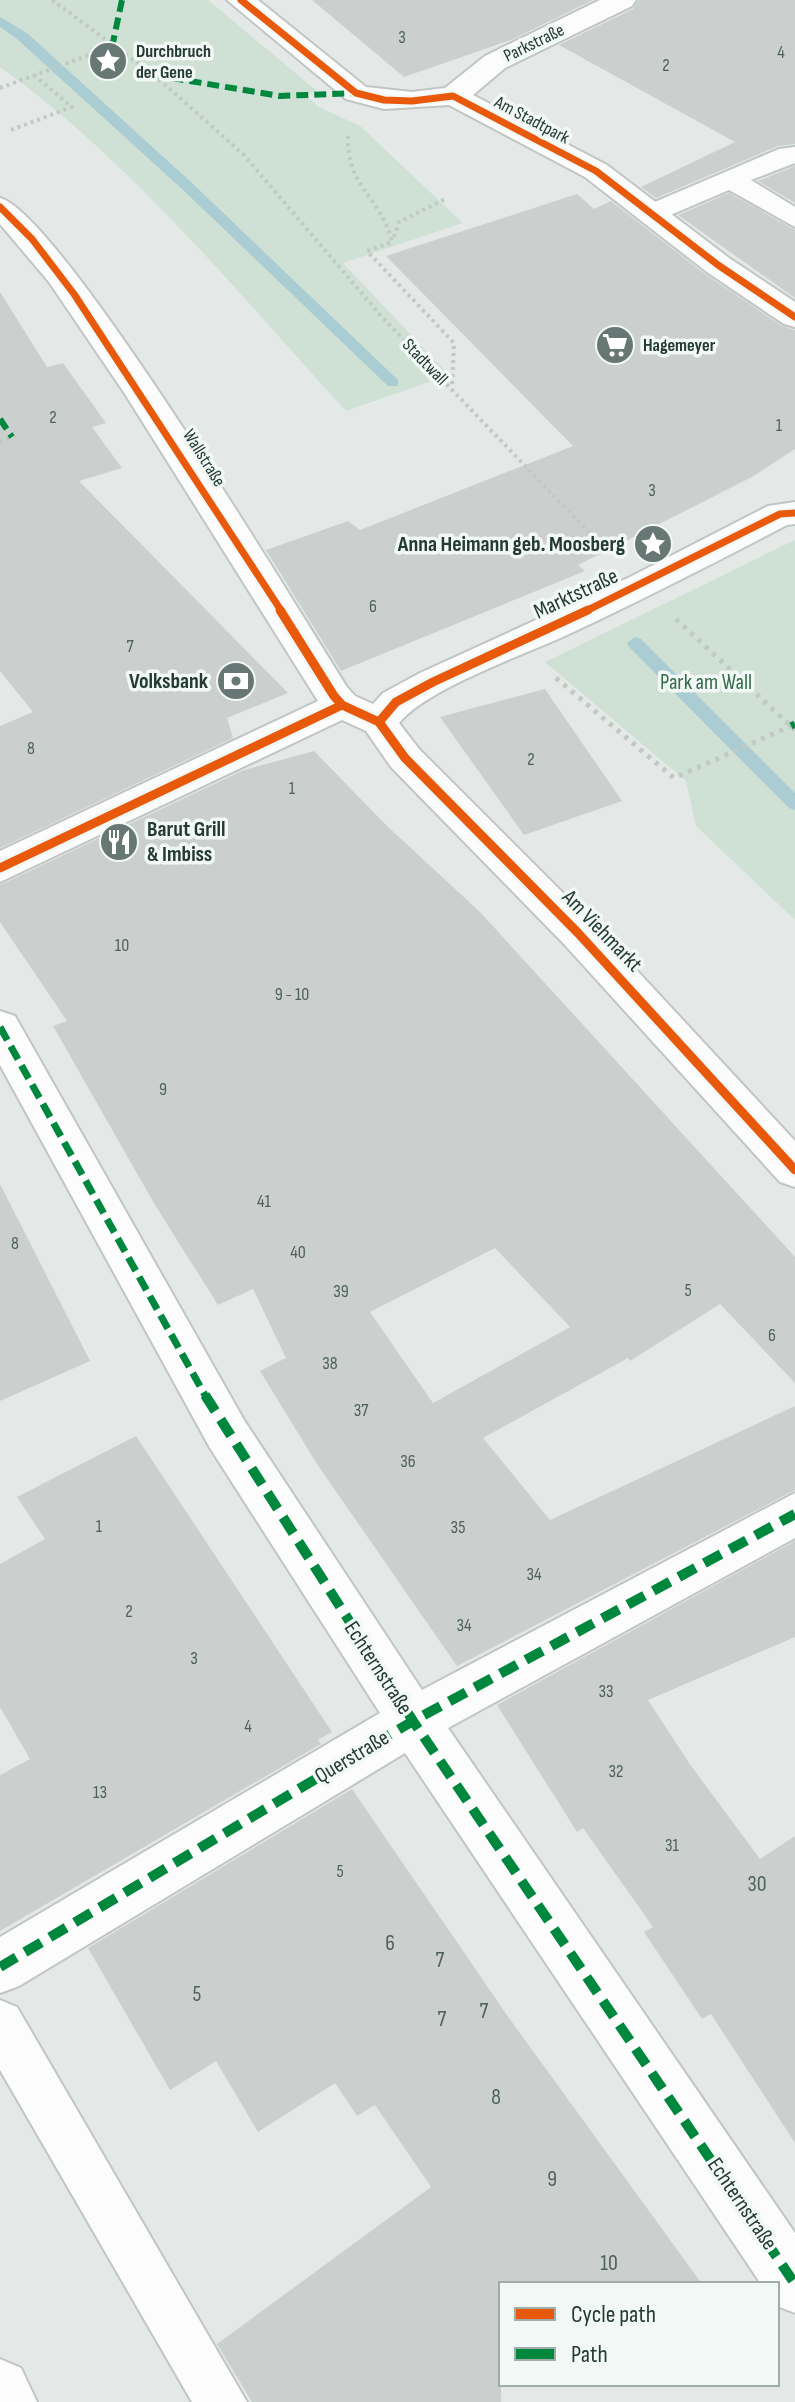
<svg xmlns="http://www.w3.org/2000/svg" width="795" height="2402" viewBox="0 0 795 2402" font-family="'Sofia Sans Condensed',sans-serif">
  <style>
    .green { fill: #cfe0d5 }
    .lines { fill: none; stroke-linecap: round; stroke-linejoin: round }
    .stream { fill: #aaccd3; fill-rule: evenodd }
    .building { fill: #cbd0ce; fill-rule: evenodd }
    .lane-casing { stroke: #c1c6c4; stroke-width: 4 }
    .street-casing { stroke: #c1c6c4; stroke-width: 4 }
    .path-far1 { stroke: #c1c9c5; stroke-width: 4; stroke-dasharray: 3 4; stroke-linecap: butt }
    .path { stroke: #c1c9c5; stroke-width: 5; stroke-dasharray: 4 6; stroke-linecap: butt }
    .lane { fill: #fbfcfb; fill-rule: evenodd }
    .street { fill: #fbfcfb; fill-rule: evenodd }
    .quiet-far2 { stroke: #00873e; stroke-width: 6; stroke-dasharray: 12 6; stroke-linecap: butt }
    .quiet-far1 { stroke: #00873e; stroke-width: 7; stroke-dasharray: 15 7; stroke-linecap: butt }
    .quiet { stroke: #00873e; stroke-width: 10; stroke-dasharray: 19 10; stroke-linecap: butt }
    .cycleway-far1-casing { stroke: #f2f8f5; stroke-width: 11 }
    .cycleway-casing { stroke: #f2f8f5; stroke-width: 14 }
    .cycleway-far1 { stroke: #e8590c; stroke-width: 7 }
    .cycleway { stroke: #e8590c; stroke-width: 9 }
    .labels { text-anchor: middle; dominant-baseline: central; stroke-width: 7; stroke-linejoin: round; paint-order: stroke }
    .number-label { font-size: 18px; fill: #4e605c }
    .far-street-label { font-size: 18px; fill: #243a35; stroke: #f2f8f5 }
    .far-poi-label { font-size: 18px; font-weight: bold; fill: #243a35; stroke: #f2f8f5; text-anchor: start }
    .poi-label { font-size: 22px; font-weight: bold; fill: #243a35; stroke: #f2f8f5; text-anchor: end }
    .street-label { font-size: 22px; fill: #243a35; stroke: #f2f8f5 }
    .park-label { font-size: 22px; fill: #336c4b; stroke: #f2f8f5 }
    .near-number-label { font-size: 22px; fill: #4e605c }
  </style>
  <rect width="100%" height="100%" fill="#e4e9e7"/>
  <!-- green -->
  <g class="green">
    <path d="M0 0H208L317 91 305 95 319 107 360 126 463 223 343 263 449 375 346 411C237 292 132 162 0 67Z"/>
    <path d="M795 540V920L696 826 686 781 545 662Z"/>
  </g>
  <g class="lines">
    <!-- stream -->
    <g class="stream">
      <path d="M0 17 27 33 192 183 398 380V386H388L182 189 17 39 0 27Z"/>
      <path d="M635 637 641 639 795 793V810L789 808 629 647 627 643Z"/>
    </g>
  </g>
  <!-- building -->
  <g class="building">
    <path d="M312 0H593L511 40 404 77Z"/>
    <path d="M639 0H795V144L778 146 656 198 641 187 735 142 559 45 633 9Z"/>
    <path d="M795 166V203L758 181Z"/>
    <path d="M729 193 795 230V298L678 215Z"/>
    <path d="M577 194 594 209 611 201 705 274 782 326 795 330V449L752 477 578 565 585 571 341 671 266 550 348 521 360 530 573 446 386 256Z"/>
    <path d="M0 292 47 367 63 363 106 423 92 427 122 468 79 481 288 693 227 718 233 738 0 848V726L33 712 0 671Z"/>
    <path d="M545 689 622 801 524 835 440 717Z"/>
    <path d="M314 751 386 825 480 912 795 1257V1383L720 1304 630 1361 628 1358 483 1438 550 1520 795 1406V1490L457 1666 317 1464 260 1371 286 1358 253 1289 218 1305 155 1205 53 1026 67 1021 0 922V885L244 770ZM495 1248 570 1327 433 1403 370 1312Z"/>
    <path d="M0 1184 90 1361 0 1401Z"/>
    <path d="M136 1436 332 1732 318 1740 321 1744 0 1931V1775L30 1759 0 1707V1564L45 1539 17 1497Z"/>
    <path d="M795 1541V1637L648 1700 689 1763 760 1859 795 1836V2143L711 2014 702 2019 644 1932 653 1927 583 1828 577 1832 497 1705Z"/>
    <path d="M352 1789 509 2018 702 2284H501V2402H252L217 2344 431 2187 375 2105 357 2116 335 2083 258 2132 216 2061 170 2090 88 1948Z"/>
  </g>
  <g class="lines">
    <defs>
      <g id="lane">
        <path d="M795 147V163L751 180 795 207V227L729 190 661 219H643L639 213 643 207 779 149Z"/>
        <path d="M0 2000 17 2007 247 2402H192L0 2070Z"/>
      </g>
      <g id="street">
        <path d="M227 0H258L366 87 412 92 445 88 485 56 600 0H636L632 6 505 68 473 95 607 165 729 258 795 302V327L784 324 707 272 585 177 449 105 384 109 346 99Z"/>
        <path d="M0 198C59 212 300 613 347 687L355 696 373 704 383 693 420 673 628 578 768 506 795 502V524L787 525C714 563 642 600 567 635 524 655 428 688 399 723L419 749 592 922 795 1141V1187L780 1182 564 944 391 767 366 731 342 720 0 882V851L318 701 125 394 49 282 0 224Z"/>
        <path d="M0 1011 15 1016 244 1420 422 1690 795 1493V1538L448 1728 795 2233V2313L777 2306V2284H761L405 1753 19 1986 0 1993V1937L380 1713 210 1448 0 1065Z"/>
        <path d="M0 2359 21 2368 37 2402H0Z"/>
      </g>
    </defs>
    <!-- lane casing -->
    <use href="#lane" class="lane-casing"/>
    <!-- street casing -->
    <use href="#street" class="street-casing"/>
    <!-- path-far1 -->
    <g class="path-far1">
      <path d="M52 0 154 75 243 154 382 317 606 550"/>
      <path d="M0 88 111 47"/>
      <path d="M11 130 72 107 34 75"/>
      <path d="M348 136C346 187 382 198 392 242L367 251 454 343 452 388"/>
      <path d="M394 237 399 222 447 198"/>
      <path d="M0 442 16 435"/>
    </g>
    <!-- path -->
    <g class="path">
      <path d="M676 619 795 730"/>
      <path d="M556 678 674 778 791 726"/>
    </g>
    <!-- lane -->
    <use href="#lane" class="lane"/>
    <!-- street -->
    <use href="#street" class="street"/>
    <!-- quiet-far2 -->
    <g class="quiet-far2">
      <path d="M112 47 122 0"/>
      <path d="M154 75 280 96 356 93"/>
      <path d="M0 419 12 437"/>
    </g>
    <!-- quiet-far1 -->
    <g class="quiet-far1">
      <path d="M791 726 795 724"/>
      <path d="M0 1027 206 1397"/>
    </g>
    <!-- quiet -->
    <g class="quiet">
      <path d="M205 1395 413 1721 795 2284"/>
      <path d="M0 1967 413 1721 795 1514"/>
    </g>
    <defs>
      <g id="cycleway-far1">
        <path d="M241 0 356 93 384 100 412 101 453 96 596 171 718 265 795 317"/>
        <path d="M0 207 32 239 74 294 282 612"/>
        <path d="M584 612 780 514 795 513"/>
      </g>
      <g id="cycleway">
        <path d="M280 610 334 696 342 705 379 722"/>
        <path d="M379 722 405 758 578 933 795 1170"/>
        <path d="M379 722 396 702 433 682 588 610"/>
        <path d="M0 868 342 705"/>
      </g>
    </defs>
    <!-- cycleway-far1 casing -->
    <use href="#cycleway-far1" class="cycleway-far1-casing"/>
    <!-- cycleway casing -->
    <use href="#cycleway" class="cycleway-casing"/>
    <!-- cycleway-far1 -->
    <use href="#cycleway-far1" class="cycleway-far1"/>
    <!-- cycleway -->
    <use href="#cycleway" class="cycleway"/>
  </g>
  <!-- icons -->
  <defs>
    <symbol id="sight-disc" viewBox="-11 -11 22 22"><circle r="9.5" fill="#677773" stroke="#f2f8f5"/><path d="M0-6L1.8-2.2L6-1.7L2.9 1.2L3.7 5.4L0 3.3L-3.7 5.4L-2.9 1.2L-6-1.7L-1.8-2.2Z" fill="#fff"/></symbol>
    <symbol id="supermarket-disc" viewBox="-11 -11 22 22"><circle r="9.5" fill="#677773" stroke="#f2f8f5"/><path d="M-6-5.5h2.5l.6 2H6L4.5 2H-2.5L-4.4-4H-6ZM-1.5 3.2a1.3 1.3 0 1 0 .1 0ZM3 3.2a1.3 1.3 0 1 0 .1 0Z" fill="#fff"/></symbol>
    <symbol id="bank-disc" viewBox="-11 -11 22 22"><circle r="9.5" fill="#677773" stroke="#f2f8f5"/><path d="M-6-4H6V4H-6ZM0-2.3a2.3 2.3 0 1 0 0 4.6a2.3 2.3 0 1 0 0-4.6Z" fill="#fff"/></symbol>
    <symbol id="restaurant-disc" viewBox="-11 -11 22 22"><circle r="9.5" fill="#677773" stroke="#f2f8f5"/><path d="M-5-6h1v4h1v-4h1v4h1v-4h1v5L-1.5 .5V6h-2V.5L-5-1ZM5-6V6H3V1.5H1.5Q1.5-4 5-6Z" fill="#fff"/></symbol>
  </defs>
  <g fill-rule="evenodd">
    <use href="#sight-disc" x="86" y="39" width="44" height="44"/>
    <use href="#supermarket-disc" x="593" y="323" width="44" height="44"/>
    <use href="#sight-disc" x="631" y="522" width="44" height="44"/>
    <use href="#bank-disc" x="214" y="659" width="44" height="44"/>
    <use href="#restaurant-disc" x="97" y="820" width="44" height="44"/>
  </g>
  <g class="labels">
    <!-- number labels -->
    <g class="number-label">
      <text x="402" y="37">3</text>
      <text x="781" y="52">4</text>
      <text x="666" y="65">2</text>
      <text x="53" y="417">2</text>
      <text x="779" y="425">1</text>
      <text x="652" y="490">3</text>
      <text x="373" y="606">6</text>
      <text x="130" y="646">7</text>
      <text x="31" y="748">8</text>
      <text x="531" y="759">2</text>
      <text x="292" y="788">1</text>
      <text x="122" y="945">10</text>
      <text x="292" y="994">9 - 10</text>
      <text x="163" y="1089">9</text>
      <text x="264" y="1201">41</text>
      <text x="15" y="1243">8</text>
      <text x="298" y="1252">40</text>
      <text x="688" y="1290">5</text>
      <text x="341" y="1291">39</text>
      <text x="772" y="1335">6</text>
      <text x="330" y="1363">38</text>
      <text x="361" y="1410">37</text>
      <text x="408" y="1461">36</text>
      <text x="99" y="1526">1</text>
      <text x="458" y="1527">35</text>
      <text x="534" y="1574">34</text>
      <text x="129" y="1611">2</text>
      <text x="464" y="1625">34</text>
      <text x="194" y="1658">3</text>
      <text x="606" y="1691">33</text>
      <text x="248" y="1726">4</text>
      <text x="616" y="1771">32</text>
      <text x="100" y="1792">13</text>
      <text x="672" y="1845">31</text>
      <text x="340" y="1871">5</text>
    </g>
    <!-- far-street labels -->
    <g class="far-street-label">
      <text transform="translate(534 43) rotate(-26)">Parkstraße</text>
      <text transform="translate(532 120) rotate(28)">Am Stadtpark</text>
      <text transform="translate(425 362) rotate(46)">Stadtwall</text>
      <text transform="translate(204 458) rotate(58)">Wallstraße</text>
    </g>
    <!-- far-poi labels -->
    <g class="far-poi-label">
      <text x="136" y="51">Durchbruch<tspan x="136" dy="21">der Gene</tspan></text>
      <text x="643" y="345">Hagemeyer</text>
    </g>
    <!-- poi labels -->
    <g class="poi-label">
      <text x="625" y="544">Anna Heimann geb. Moosberg</text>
      <text x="208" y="681">Volksbank</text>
      <text x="147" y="829" text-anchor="start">Barut Grill<tspan x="147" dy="25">&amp; Imbiss</tspan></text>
    </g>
    <!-- street labels -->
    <g class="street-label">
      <text transform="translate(576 594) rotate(-25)">Marktstraße</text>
      <text transform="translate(602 931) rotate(46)">Am Viehmarkt</text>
      <text transform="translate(378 1668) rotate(57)">Echternstraße</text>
      <text transform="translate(352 1757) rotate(-31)">Querstraße</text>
      <text transform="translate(742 2204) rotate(56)">Echternstraße</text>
    </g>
    <!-- park labels -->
    <g class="park-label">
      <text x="706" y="682">Park am Wall</text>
    </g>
    <!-- near-number labels -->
    <g class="near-number-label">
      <text x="757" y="1884">30</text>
      <text x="390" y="1943">6</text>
      <text x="440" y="1960">7</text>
      <text x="197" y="1994">5</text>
      <text x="484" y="2011">7</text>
      <text x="442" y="2019">7</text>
      <text x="496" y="2097">8</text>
      <text x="552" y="2179">9</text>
      <text x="609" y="2263">10</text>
    </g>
  </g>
  <!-- legend -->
  <rect x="499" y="2282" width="280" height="104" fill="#f2f8f5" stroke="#a0aca8" stroke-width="2"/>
  <rect x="515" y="2308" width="40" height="12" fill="#e8590c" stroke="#a0aca8" stroke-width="2"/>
  <text x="571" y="2322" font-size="24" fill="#243a35">Cycle path</text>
  <rect x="515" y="2348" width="40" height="12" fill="#00873e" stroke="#a0aca8" stroke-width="2"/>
  <text x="571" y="2362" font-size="24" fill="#243a35">Path</text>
</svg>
